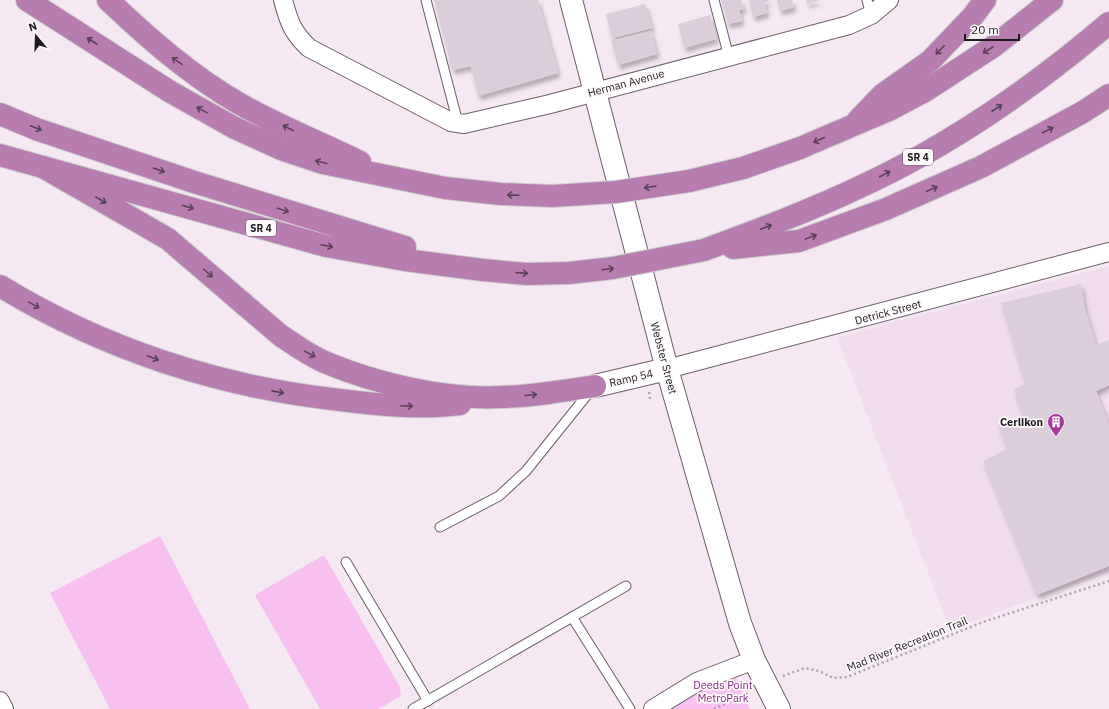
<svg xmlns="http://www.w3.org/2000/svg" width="1109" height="709" viewBox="0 0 1109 709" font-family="'IBM Plex Sans',sans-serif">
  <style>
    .built { fill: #f1ddee }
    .green { fill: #f7c0f0 }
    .building { fill: #dbcdd9; filter: url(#shadow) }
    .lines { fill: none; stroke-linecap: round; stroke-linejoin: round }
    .lane-casing { stroke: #6b5f69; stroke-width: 11 }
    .street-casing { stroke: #6b5f69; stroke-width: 20 }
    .secondary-casing { stroke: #6b5f69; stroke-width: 24 }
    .highway-casing { stroke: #cecdce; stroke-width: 24 }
    .path { stroke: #aea4ac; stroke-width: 2.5; stroke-dasharray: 2 3; stroke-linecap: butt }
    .lane { stroke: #fff; stroke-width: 9 }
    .street { stroke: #fff; stroke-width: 18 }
    .secondary { stroke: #fff; stroke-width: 22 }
    .highway { stroke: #b77db1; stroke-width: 22 }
    .highway-bridge-casing { stroke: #cecdce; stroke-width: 24; stroke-linecap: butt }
    .highway-bridge { stroke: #b77db1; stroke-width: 22 }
    .oneway { stroke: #5c4259 }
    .labels { text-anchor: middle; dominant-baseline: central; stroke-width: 3.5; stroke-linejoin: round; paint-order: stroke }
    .shield { fill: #fdf8fc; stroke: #625d61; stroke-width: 1 }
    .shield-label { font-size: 10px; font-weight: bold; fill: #201b1f }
    .street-label { font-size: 11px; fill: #201b1f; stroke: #fdf8fc }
    .poi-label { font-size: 11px; font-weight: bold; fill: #201b1f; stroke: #fdf8fc; text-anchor: end }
    .park-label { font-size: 11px; fill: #80327a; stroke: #fdf8fc }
  </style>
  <defs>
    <filter id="shadow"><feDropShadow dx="2.5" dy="4.5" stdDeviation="2" flood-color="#0004"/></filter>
  </defs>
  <rect width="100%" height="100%" fill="#f5e8f3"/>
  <!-- built -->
  <path class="built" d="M1109 266V573L1027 601 950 630 837 337Z"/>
  <!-- green -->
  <g class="green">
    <path d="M160 536 250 709H110L50 593Z"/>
    <path d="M324 555 400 687 401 696 378 709H320L255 595Z"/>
    <path d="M732 668 750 709H654Z"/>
  </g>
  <!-- building -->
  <g class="building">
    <path d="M434 0H538L558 73 478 96 471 66 452 70Z"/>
    <path d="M721 0H741L744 9 739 10 742 21 728 24Z"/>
    <path d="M749 0H769V1L764 3 767 13 753 17Z"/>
    <path d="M777 0H792L794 7 780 11Z"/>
    <path d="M806 0H820L807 4Z"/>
    <path d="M645 4 652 28 612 38 606 14Z"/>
    <path d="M710 15 716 39 684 48 678 24Z"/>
    <path d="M651 31 657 54 618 65 611 41Z"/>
    <path d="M1081 284 1085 309 1096 345 1109 340V385L1096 391 1109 425V566L1037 595 983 461 1007 449 998 425 1022 415 1014 389 1025 384 1001 303Z"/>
  </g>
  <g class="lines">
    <defs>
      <g id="lane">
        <path d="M426 0 458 123"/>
        <path d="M714 0 729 57"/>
        <path d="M867 0 871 15"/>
        <path d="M440 527 499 496 526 471 591 390"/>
        <path d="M346 562 428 701"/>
        <path d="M572 617 630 709"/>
        <path d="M413 709 626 586"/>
      </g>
      <g id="street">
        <path d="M283 0C289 22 292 32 309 48L451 122 464 124 550 104 849 25 871 15 889 0"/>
        <path d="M667 369 1109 252"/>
        <path d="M0 701 4 709"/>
        <path d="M653 709 697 682 754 660"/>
      </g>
      <g id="secondary">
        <path d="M571 0 667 369 740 623 754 660 779 709"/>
        <path d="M595 386 667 369"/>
      </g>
      <g id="highway">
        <path d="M27 0 169 91 233 127 281 149 323 163 445 188 501 194 552 196"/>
        <path d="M108 0C148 38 191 76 240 104 278 126 320 142 360 162"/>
        <path d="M0 114 36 129 194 182 405 247"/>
        <path d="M858 120 882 95 930 61 973 16 985 0"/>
        <path d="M0 155 326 246 405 260 483 270 526 274 569 273"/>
        <path d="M43 167 168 239 280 335C295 345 310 356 327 363 377 384 446 400 501 397 533 396 564 391 595 386"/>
        <path d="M689 181 743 168 800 148 889 110 925 91 994 46 1052 0"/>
        <path d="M733 248 799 241 886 209 981 167 1083 112 1109 95"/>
        <path d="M704 250C758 230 812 210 864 185 952 144 1035 86 1109 23"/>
        <path d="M0 286C103 349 220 387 340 400 380 405 420 409 460 404"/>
      </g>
    </defs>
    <!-- lane casing -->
    <use href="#lane" class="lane-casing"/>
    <!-- street casing -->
    <use href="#street" class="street-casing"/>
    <!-- secondary casing -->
    <use href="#secondary" class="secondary-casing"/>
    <!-- highway casing -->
    <use href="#highway" class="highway-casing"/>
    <!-- path -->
    <g class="path">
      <path d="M649 392 650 399"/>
      <path d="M783 676 805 668 819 671 833 678 847 677 983 622 1109 581"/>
      <path d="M714 709 750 692"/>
    </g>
    <!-- lane -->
    <use href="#lane" class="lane"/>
    <!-- street -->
    <use href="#street" class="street"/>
    <!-- secondary -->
    <use href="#secondary" class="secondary"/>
    <!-- highway -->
    <use href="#highway" class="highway"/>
    <defs>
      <g id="highway-bridge">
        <path d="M552 196 616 192 689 181"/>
        <path d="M569 273 613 268 704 250"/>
      </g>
    </defs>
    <!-- highway-bridge casing -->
    <use href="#highway-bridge" class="highway-bridge-casing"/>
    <!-- highway-bridge -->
    <use href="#highway-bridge" class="highway-bridge"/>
  </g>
  <!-- one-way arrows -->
  <defs><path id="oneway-shaft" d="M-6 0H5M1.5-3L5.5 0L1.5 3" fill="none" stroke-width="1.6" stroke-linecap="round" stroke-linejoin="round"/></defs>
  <g class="oneway">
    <use href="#oneway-shaft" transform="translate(92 41) rotate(-147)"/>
    <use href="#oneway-shaft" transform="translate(940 50) rotate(134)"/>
    <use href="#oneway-shaft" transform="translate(988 50) rotate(147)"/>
    <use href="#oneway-shaft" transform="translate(177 61) rotate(-145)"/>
    <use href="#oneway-shaft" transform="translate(997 108) rotate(-33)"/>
    <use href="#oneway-shaft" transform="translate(202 110) rotate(-151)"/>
    <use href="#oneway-shaft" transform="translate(36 128) rotate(21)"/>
    <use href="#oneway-shaft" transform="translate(288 128) rotate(-153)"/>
    <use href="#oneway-shaft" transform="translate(1048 130) rotate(-28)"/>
    <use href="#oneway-shaft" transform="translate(819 140) rotate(156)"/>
    <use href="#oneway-shaft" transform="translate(321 162) rotate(-165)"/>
    <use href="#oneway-shaft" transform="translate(159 170) rotate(19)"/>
    <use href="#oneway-shaft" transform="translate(885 174) rotate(-28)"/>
    <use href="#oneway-shaft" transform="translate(650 187) rotate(172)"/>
    <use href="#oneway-shaft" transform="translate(932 189) rotate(-24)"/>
    <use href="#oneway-shaft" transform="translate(513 195) rotate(-178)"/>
    <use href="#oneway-shaft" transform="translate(101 200) rotate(30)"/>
    <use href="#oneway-shaft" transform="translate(188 207) rotate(16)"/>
    <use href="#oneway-shaft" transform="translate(283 210) rotate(18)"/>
    <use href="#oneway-shaft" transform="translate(766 227) rotate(-21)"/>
    <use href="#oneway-shaft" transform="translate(811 237) rotate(-20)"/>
    <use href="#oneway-shaft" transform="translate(327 246) rotate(12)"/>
    <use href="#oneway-shaft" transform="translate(608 269) rotate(-7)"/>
    <use href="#oneway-shaft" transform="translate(208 273) rotate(42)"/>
    <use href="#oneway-shaft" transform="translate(522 273) rotate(4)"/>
    <use href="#oneway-shaft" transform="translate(34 305) rotate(29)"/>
    <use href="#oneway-shaft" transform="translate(310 354) rotate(28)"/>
    <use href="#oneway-shaft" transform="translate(153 358) rotate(21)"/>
    <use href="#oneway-shaft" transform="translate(278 392) rotate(11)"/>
    <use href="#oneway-shaft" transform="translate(531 395) rotate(-5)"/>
    <use href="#oneway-shaft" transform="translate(407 406) rotate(2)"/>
  </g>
  <!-- icons -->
  <defs>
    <symbol id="building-pin" viewBox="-11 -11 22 30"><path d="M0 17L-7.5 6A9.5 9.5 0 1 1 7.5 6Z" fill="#a43b9d" stroke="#fdf8fc"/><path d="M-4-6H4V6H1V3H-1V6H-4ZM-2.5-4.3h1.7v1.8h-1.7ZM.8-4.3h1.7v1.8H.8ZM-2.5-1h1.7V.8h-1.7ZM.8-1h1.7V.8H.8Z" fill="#fff"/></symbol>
  </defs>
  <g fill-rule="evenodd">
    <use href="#building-pin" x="1046" y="412" width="20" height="27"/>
  </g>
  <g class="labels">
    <!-- shield labels -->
    <g class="shield">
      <rect x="903" y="149" width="30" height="16" rx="3"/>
      <rect x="246" y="220" width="30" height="16" rx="3"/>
    </g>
    <g class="shield-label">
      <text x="918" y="157">SR 4</text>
      <text x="261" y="228">SR 4</text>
    </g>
    <!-- street labels -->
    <g class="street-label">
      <text transform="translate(626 83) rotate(-15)">Herman Avenue</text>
      <text transform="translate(888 312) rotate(-15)">Detrick Street</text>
      <text transform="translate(664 358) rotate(75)">Webster Street</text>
      <text transform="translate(631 378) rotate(-13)">Ramp 54</text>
      <text transform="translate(907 644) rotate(-22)">Mad River Recreation Trail</text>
    </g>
    <!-- poi labels -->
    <g class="poi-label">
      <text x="1043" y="422">Cerlikon</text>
    </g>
    <!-- park labels -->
    <g class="park-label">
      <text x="723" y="685">Deeds Point<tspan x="723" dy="13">MetroPark</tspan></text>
    </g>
  </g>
  <!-- north arrow -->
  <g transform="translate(36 36) rotate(341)" stroke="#fdf8fc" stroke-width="3" paint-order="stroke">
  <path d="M0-3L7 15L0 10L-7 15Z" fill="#201b1f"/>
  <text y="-6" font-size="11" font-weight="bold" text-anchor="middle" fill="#201b1f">N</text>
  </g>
  <!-- scale -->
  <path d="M965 34v6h54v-6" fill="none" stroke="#201b1f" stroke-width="2"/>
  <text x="971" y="34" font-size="12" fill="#201b1f" stroke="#fdf8fc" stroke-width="3" paint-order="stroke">20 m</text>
</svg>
